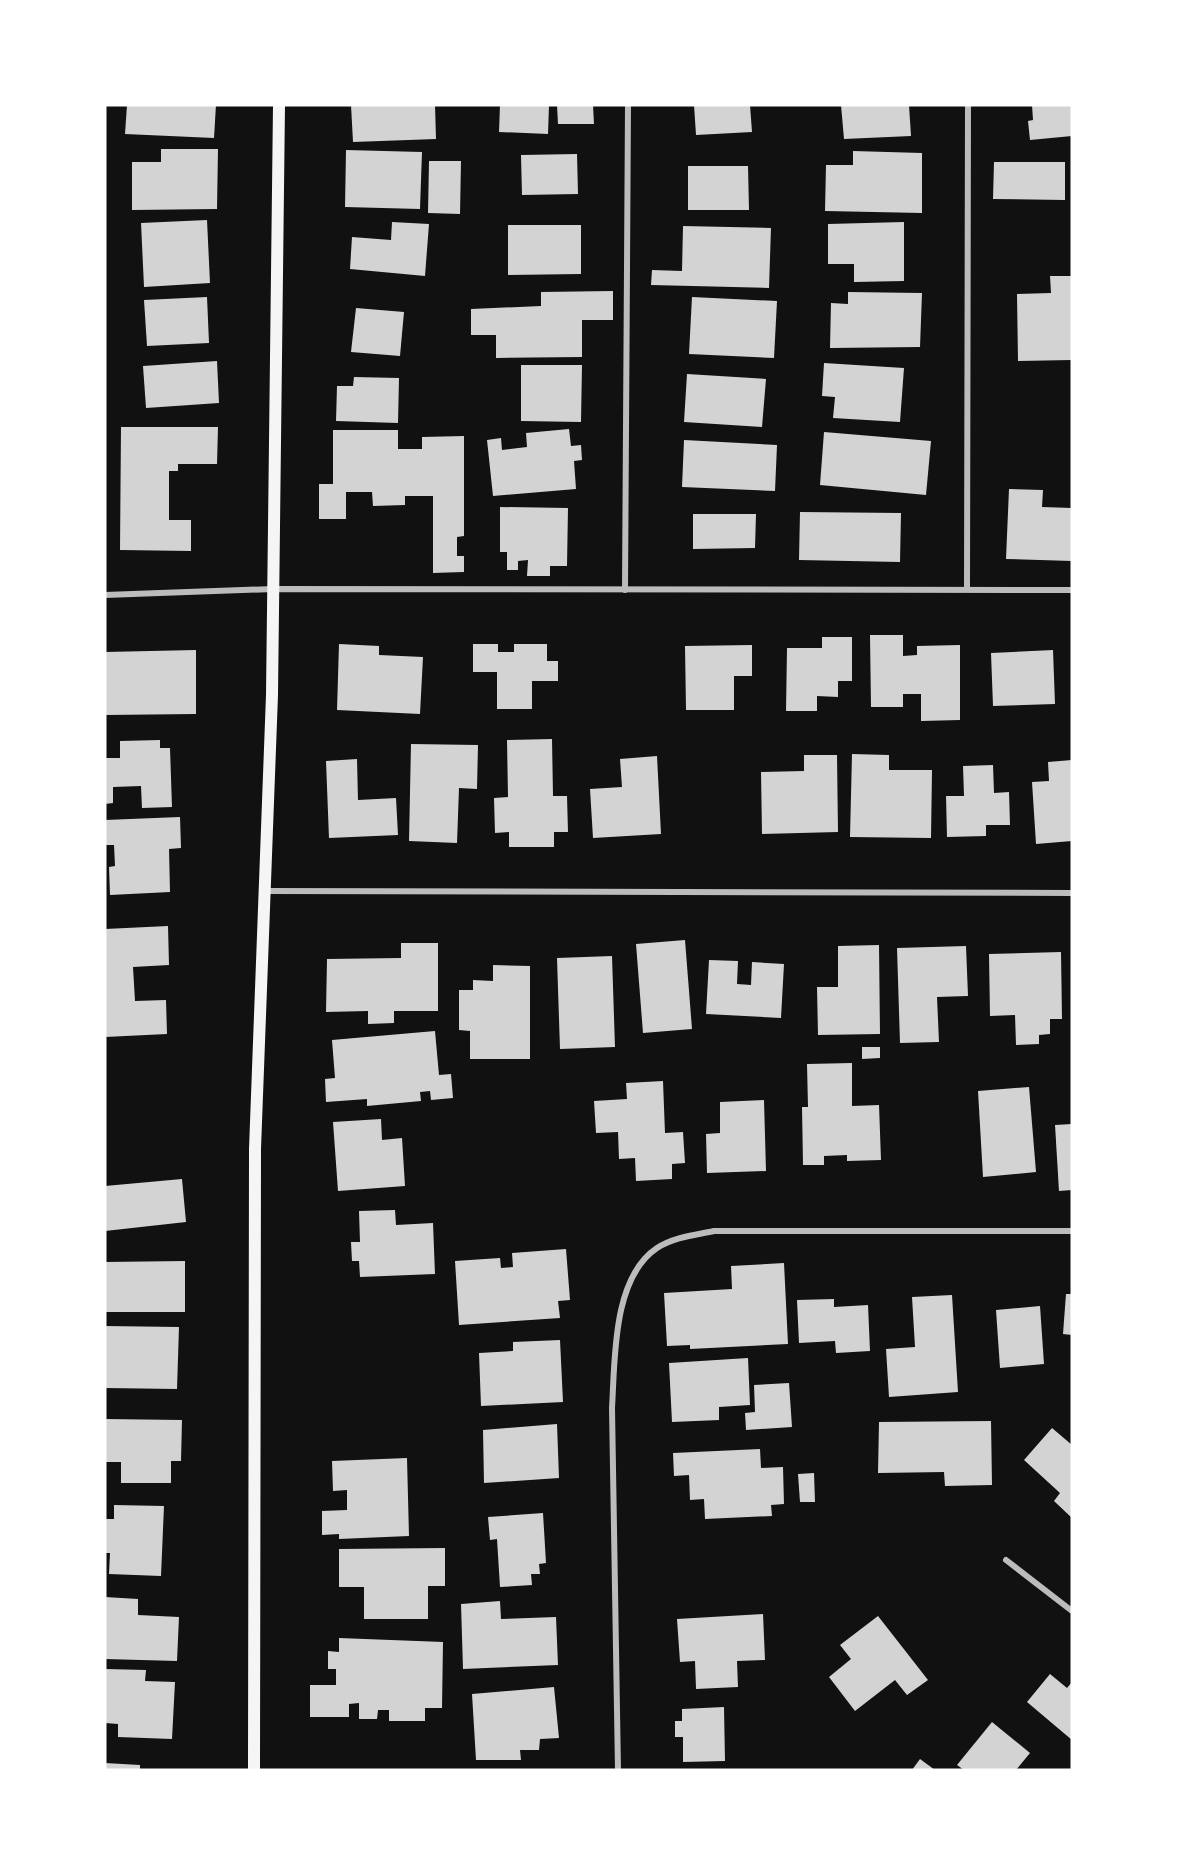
<svg xmlns="http://www.w3.org/2000/svg" width="1177" height="1875" viewBox="0 0 1177 1875" font-family="Overpass,sans-serif">
  <style>
    .building { fill: #d3d3d3 }
    .lines { fill: none; stroke-linecap: round; stroke-linejoin: round }
    .minor { stroke: #bcbcbc; stroke-width: 6 }
    .secondary { stroke: #f5f5f5; stroke-width: 12 }
  </style>
  <rect width="100%" height="100%" fill="#111"/>
  <!-- building -->
  <g class="building">
    <path d="M127 105H216L214 138 125 134Z"/>
    <path d="M351 105H435L436 139 353 142Z"/>
    <path d="M500 105H549L548 134 499 132Z"/>
    <path d="M557 105H593L594 124H558Z"/>
    <path d="M694 105H750L752 132 696 135Z"/>
    <path d="M841 105H909L911 136 844 139Z"/>
    <path d="M1032 105H1072V136L1030 140 1028 121 1033 120Z"/>
    <path d="M161 149H218L217 209 132 210V162H161Z"/>
    <path d="M346 150 422 152 420 209 345 207Z"/>
    <path d="M853 151 922 153V213L825 211 826 165H853Z"/>
    <path d="M577 154 578 194 522 195 521 155Z"/>
    <path d="M429 161H461L460 214 428 213Z"/>
    <path d="M994 162H1065V200L993 199Z"/>
    <path d="M688 166H748L749 210H688Z"/>
    <path d="M207 220 210 283 144 287 141 223Z"/>
    <path d="M392 222 429 224 425 276 350 269 352 237 391 240Z"/>
    <path d="M904 222V281L854 282V264H828V224Z"/>
    <path d="M508 225H581V274L508 275Z"/>
    <path d="M683 226 771 228 769 288 651 285 652 270 682 271Z"/>
    <path d="M1050 276H1072V360L1018 361 1017 294 1051 293Z"/>
    <path d="M613 291V320H582V357L496 358V335H471V309L541 306V292Z"/>
    <path d="M848 292 922 293 920 347 830 348 831 303 848 304Z"/>
    <path d="M207 297 209 343 147 346 144 300Z"/>
    <path d="M692 297 777 301 774 358 689 354Z"/>
    <path d="M356 308 404 312 400 356 351 352Z"/>
    <path d="M217 361 219 403 146 408 143 366Z"/>
    <path d="M824 363 904 368 900 422 833 418 835 397 822 396Z"/>
    <path d="M521 365H582L581 422 521 421Z"/>
    <path d="M687 374 766 379 762 427 684 422Z"/>
    <path d="M354 377 399 378 398 423 336 421 337 386H353Z"/>
    <path d="M121 427H218L217 464H178V471H169V520H191V551L120 550Z"/>
    <path d="M569 429 571 446 581 445 582 460 574 461 576 489 493 496 487 440 501 438 502 450 527 447 526 433Z"/>
    <path d="M333 430H398V449H422V437L464 436V536L457 537V556H464V572L433 573V496H405V505L373 506 372 492H346V519H319V484H333Z"/>
    <path d="M824 432 931 441 926 495 820 485Z"/>
    <path d="M684 440 777 445 775 491 682 487Z"/>
    <path d="M1009 489 1043 490 1042 507 1072 508V561L1006 559Z"/>
    <path d="M500 507 568 508 567 566H550V576H527L528 560 518 561V570H507V552H500Z"/>
    <path d="M800 512 901 513 900 562 799 560Z"/>
    <path d="M693 514H756L755 548 693 549Z"/>
    <path d="M870 635H903V656L917 655V646L960 645V720L921 721V694H903V707H871Z"/>
    <path d="M822 637H852V681H838V697L817 696V711H786L787 648H822Z"/>
    <path d="M339 644 379 646V655L423 657 420 714 337 710Z"/>
    <path d="M473 644H498V652H514V644H547V661H558V681H532V709H497V672H473Z"/>
    <path d="M752 645V676H734V710H686L685 646Z"/>
    <path d="M196 650V714L105 715V652Z"/>
    <path d="M1053 650 1055 704 993 706 991 653Z"/>
    <path d="M552 739 553 796H567L568 832H554V847H509V832L495 833 494 798 508 797 507 740Z"/>
    <path d="M160 740V748H170L172 807 142 808 141 786 113 787V803L105 804V758H120V741Z"/>
    <path d="M411 744 478 745 477 789 459 788 457 843 409 841Z"/>
    <path d="M852 754 889 755V770H932L931 838 850 837Z"/>
    <path d="M804 755H837L838 832 762 834 761 772 804 771Z"/>
    <path d="M657 756 661 834 593 838 590 789 622 787 620 759Z"/>
    <path d="M357 759 358 800 396 798 398 835 329 838 326 761Z"/>
    <path d="M1072 760V841L1036 844 1032 782 1049 781 1048 762Z"/>
    <path d="M993 765 994 793 1009 792 1010 825H986V836L947 837 946 796H964L963 766Z"/>
    <path d="M180 817 181 848 169 849 170 892 110 895 109 867 115 866 114 845H105V820Z"/>
    <path d="M168 926 169 965 133 967 135 1001 166 1000 167 1034 105 1037V929Z"/>
    <path d="M685 940 692 1029 643 1033 636 944Z"/>
    <path d="M401 943H438V1011H394V1023L368 1024V1011L326 1012 327 959 401 958Z"/>
    <path d="M879 945 880 1034 818 1035 817 987H838V946Z"/>
    <path d="M966 946 968 996 937 997 939 1042 900 1043 897 948Z"/>
    <path d="M1061 952 1062 1019H1050V1034L1039 1035V1044L1016 1045 1015 1015 990 1016 989 954Z"/>
    <path d="M612 956 615 1047 560 1049 557 958Z"/>
    <path d="M709 960 738 961 737 984 751 985 752 962 784 964 781 1018 706 1014Z"/>
    <path d="M493 965 530 966V1059H470V1031L459 1030V990H473V980L493 981Z"/>
    <path d="M435 1031 439 1075 451 1074 453 1098 431 1100 430 1091 420 1092 421 1101 367 1106V1099L326 1102 325 1079 335 1078 332 1040Z"/>
    <path d="M862 1047H880V1058L862 1059Z"/>
    <path d="M852 1063V1106L879 1105 881 1160 847 1161V1155L824 1156V1165H803L802 1107H808L807 1064Z"/>
    <path d="M663 1081 665 1133 683 1132 685 1163 672 1164V1179L636 1181 635 1158 619 1159 618 1132 596 1133 594 1101 627 1099 626 1083Z"/>
    <path d="M1029 1087 1036 1172 983 1177 978 1091Z"/>
    <path d="M764 1100 766 1171 707 1173 706 1134 720 1133V1102Z"/>
    <path d="M381 1119 382 1140 402 1138 405 1186 338 1191 333 1122Z"/>
    <path d="M1072 1124V1190L1059 1191 1055 1125Z"/>
    <path d="M182 1179 186 1222 105 1231V1186Z"/>
    <path d="M395 1210 396 1225 433 1223 435 1274 360 1277 359 1261H352L351 1242H360L359 1211Z"/>
    <path d="M566 1249 570 1300 558 1301 560 1318 459 1325 455 1261 500 1258 501 1268 513 1267 512 1253Z"/>
    <path d="M185 1261V1312H106L105 1262Z"/>
    <path d="M784 1263 788 1344 690 1349V1345L667 1346 664 1293 732 1289 731 1266Z"/>
    <path d="M1066 1294H1072V1335L1063 1334Z"/>
    <path d="M952 1295 958 1392 889 1397 886 1349 915 1347 912 1297Z"/>
    <path d="M834 1299V1307L868 1305 870 1351 836 1353 835 1341 799 1343 797 1300Z"/>
    <path d="M1040 1306 1044 1364 1000 1368 996 1310Z"/>
    <path d="M105 1326 179 1327 177 1389 105 1388Z"/>
    <path d="M560 1340 563 1402 481 1406 479 1353 513 1351V1342Z"/>
    <path d="M748 1358 750 1405 719 1407V1420L672 1422 669 1363Z"/>
    <path d="M789 1383 792 1427 746 1430 745 1413 755 1412 754 1385Z"/>
    <path d="M105 1419 182 1420 181 1461H171V1483H121V1462H105Z"/>
    <path d="M991 1421 992 1485 945 1486 944 1472 878 1473 879 1422Z"/>
    <path d="M557 1424 559 1478 484 1483 483 1430Z"/>
    <path d="M1052 1428 1072 1445V1518L1054 1501 1060 1493 1024 1460Z"/>
    <path d="M760 1449 761 1468 783 1467 784 1504 771 1505 772 1516 705 1519 704 1499 690 1500 689 1475 674 1476 673 1453Z"/>
    <path d="M407 1458 409 1536 339 1539V1534L322 1535V1511L347 1510V1490L333 1491 332 1461Z"/>
    <path d="M814 1473 815 1502H800L798 1474Z"/>
    <path d="M114 1505 164 1506 161 1576 109 1574 110 1553H105V1519H114Z"/>
    <path d="M543 1513 546 1563 539 1564 540 1574H531L532 1585 500 1587 497 1539 490 1540 488 1517Z"/>
    <path d="M445 1548V1586H428V1619H364V1587H339V1549Z"/>
    <path d="M105 1597 138 1599V1615L179 1617 177 1661 105 1659Z"/>
    <path d="M500 1601 501 1619 556 1617 558 1665 463 1669 461 1604Z"/>
    <path d="M763 1614 765 1660 737 1661 738 1687 696 1689 695 1661 680 1662 677 1619Z"/>
    <path d="M878 1616 928 1680 907 1695 895 1680 855 1711 829 1677 851 1659 840 1645Z"/>
    <path d="M339 1638 443 1642 442 1708H425V1721H389V1710H378L377 1719H359V1703L349 1704V1717H310V1685H336V1669H328V1651L339 1652Z"/>
    <path d="M105 1669 146 1670 145 1681 175 1682 172 1739 118 1737V1724L105 1723Z"/>
    <path d="M1050 1674 1067 1688 1072 1682V1740L1027 1702Z"/>
    <path d="M554 1687 559 1738 540 1739 539 1750H520L521 1760H476L472 1694Z"/>
    <path d="M724 1707 725 1761 683 1762V1737H675V1721H682V1709Z"/>
    <path d="M992 1722 1030 1753 1016 1770H964L957 1765Z"/>
    <path d="M920 1759 935 1770H912Z"/>
    <path d="M105 1763 140 1765V1770H105Z"/>
  </g>
  <g class="lines">
    <!-- minor -->
    <g class="minor">
      <path d="M967 588 968 105"/>
      <path d="M625 590 628 105"/>
      <path d="M105 595 273 589 1072 590"/>
      <path d="M265 891 1072 893"/>
      <path d="M1006 1560 1072 1611"/>
      <path d="M618 1770 612 1408C615 1361 612 1278 657 1248 674 1237 695 1235 714 1231H1072"/>
    </g>
    <!-- secondary -->
    <path class="secondary" d="M254 1770 255 1149 272 695 279 105"/>
  </g>
  <!-- border -->
  <rect width="1177" height="1875" fill="none" stroke="#ffffff" stroke-width="213"/>
</svg>
